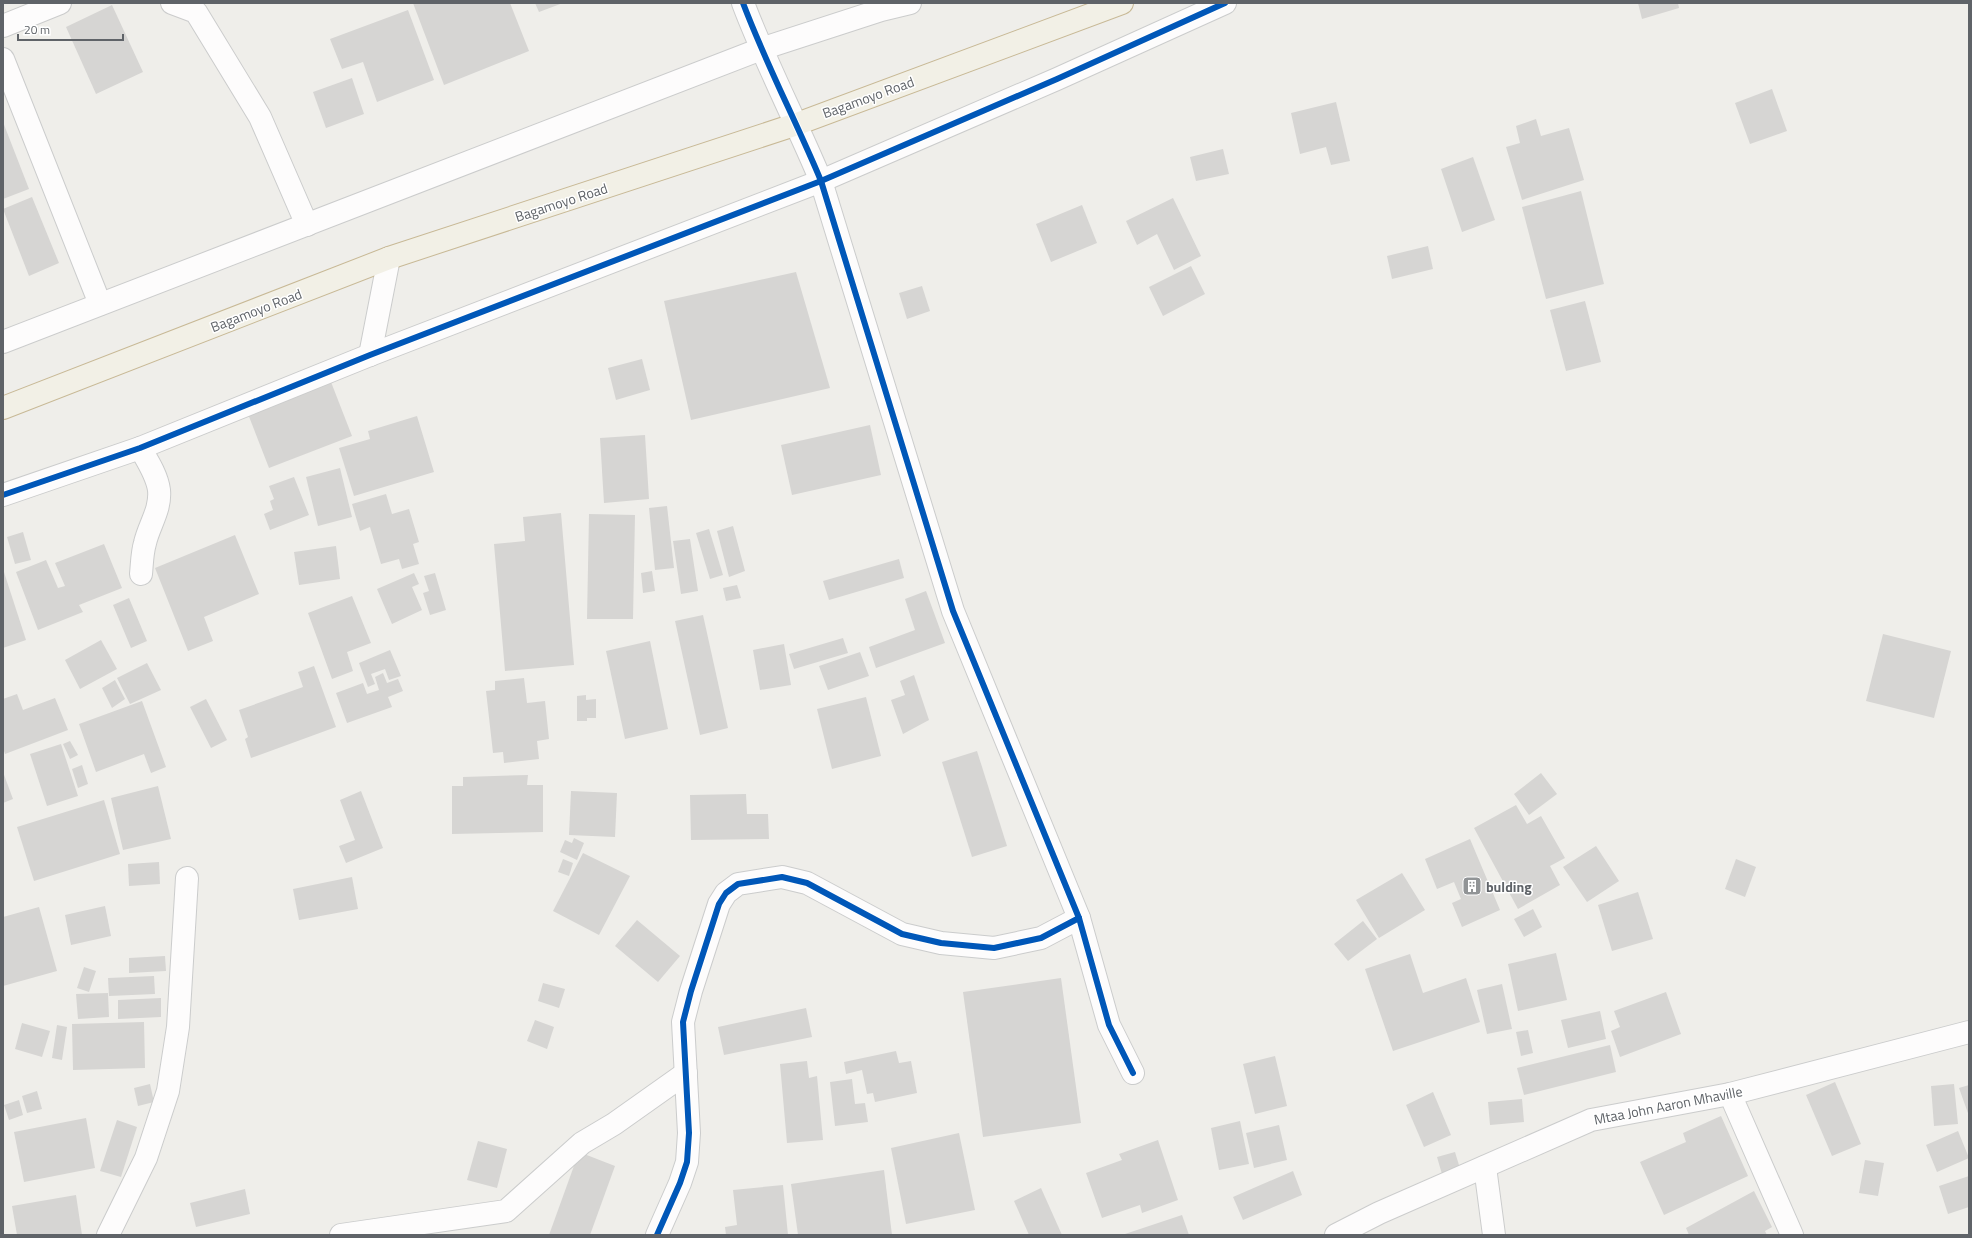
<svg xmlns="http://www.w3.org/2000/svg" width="1972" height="1238" viewBox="0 0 1972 1238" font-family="'Titillium Web',sans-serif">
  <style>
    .building { fill: #d6d5d3 }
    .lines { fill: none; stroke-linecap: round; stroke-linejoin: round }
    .minor-casing { stroke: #cbcccc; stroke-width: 24 }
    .trunk-casing { stroke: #c8b996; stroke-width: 24 }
    .minor { stroke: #fdfcfc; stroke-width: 22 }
    .trunk { stroke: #f2f0e6; stroke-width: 22 }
    .cycleway-casing { stroke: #fff; stroke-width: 8 }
    .cycleway { stroke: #0057b8; stroke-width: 6 }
    .labels { text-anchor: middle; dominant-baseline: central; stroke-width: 3; stroke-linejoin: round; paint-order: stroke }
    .street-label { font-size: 14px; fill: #5f6368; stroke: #fff }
    .poi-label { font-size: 14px; font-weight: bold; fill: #5f6368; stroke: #fff; text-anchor: start }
  </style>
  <rect width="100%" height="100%" fill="#efeeea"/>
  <!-- building -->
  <g class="building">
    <path d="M413 3H510L529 51 444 85Z"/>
    <path d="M535 3H563L539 12Z"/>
    <path d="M1638 3H1678L1679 8 1642 19Z"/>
    <path d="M112 5 143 72 96 94 66 27Z"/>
    <path d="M408 10 434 80 377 102 363 62 342 69 330 39Z"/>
    <path d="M352 78 364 114 326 128 313 92Z"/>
    <path d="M1772 89 1787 131 1750 144 1735 103Z"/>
    <path d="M1336 102 1350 161 1331 165 1326 147 1300 154 1291 113Z"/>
    <path d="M1536 119 1541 136 1569 128 1584 180 1522 200 1506 147 1520 143 1516 126Z"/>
    <path d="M3 122 29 189 3 199Z"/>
    <path d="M1223 149 1229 174 1196 181 1190 157Z"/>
    <path d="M1473 157 1495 220 1462 232 1441 169Z"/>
    <path d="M1581 191 1604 284 1546 299 1522 207Z"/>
    <path d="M32 197 59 263 29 276 3 209Z"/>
    <path d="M1173 198 1201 256 1174 270 1157 234 1137 245 1126 221Z"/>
    <path d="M1082 205 1097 243 1051 262 1036 224Z"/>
    <path d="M1428 246 1433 269 1392 279 1387 256Z"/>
    <path d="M1191 266 1205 294 1163 316 1149 287Z"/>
    <path d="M796 272 830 388 691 420 664 301Z"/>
    <path d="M922 286 930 311 907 319 899 293Z"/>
    <path d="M1585 301 1601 362 1566 371 1550 310Z"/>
    <path d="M642 359 650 390 616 400 608 368Z"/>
    <path d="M331 382 352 436 269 468 248 414Z"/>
    <path d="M417 416 434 472 354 496 339 448 370 439 368 431Z"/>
    <path d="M870 425 881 475 792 495 781 445Z"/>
    <path d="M645 435 649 499 604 503 600 438Z"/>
    <path d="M340 468 352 517 318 526 306 477Z"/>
    <path d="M294 477 309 515 270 530 264 514 273 510 270 501 274 499 269 486Z"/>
    <path d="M386 494 392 514 409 509 419 542 413 544 419 564 402 569 399 559 381 564 370 527 360 531 352 504Z"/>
    <path d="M667 506 674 568 655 570 649 508Z"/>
    <path d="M561 513 574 665 505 671 494 544 525 541 523 517Z"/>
    <path d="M589 514 635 515 633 619H587Z"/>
    <path d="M733 526 745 571 729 577 717 531Z"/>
    <path d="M709 529 723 575 710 579 696 533Z"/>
    <path d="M23 532 31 560 15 564 7 537Z"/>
    <path d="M235 535 259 594 204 617 213 641 188 651 155 568Z"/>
    <path d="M690 539 698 591 681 594 673 541Z"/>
    <path d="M104 544 122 588 79 605 83 612 38 630 16 572 46 560 58 588 65 586 55 563Z"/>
    <path d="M336 546 340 579 299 585 294 552Z"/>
    <path d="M899 559 904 578 829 600 823 581Z"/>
    <path d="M3 569 26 640 3 648Z"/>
    <path d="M652 571 655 591 643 593 641 573Z"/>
    <path d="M414 573 419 584 412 587 422 610 392 624 377 589Z"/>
    <path d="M435 573 446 610 430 615 423 593 429 591 424 576Z"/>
    <path d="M737 585 741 598 726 601 723 588Z"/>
    <path d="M926 591 945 643 876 668 869 647 915 630 905 599Z"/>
    <path d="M352 596 371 643 347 652 353 671 332 679 308 613Z"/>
    <path d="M129 598 147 641 131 648 113 605Z"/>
    <path d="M703 615 728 728 700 735 675 621Z"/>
    <path d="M1883 634 1951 651 1934 718 1866 701Z"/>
    <path d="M843 638 848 653 794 669 789 654Z"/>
    <path d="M101 640 117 669 80 689 65 660Z"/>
    <path d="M650 641 668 729 625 739 606 651Z"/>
    <path d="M784 644 791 685 760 690 753 650Z"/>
    <path d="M390 650 401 676 389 680 385 669 371 674 375 684 368 687 359 663Z"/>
    <path d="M860 652 869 676 828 690 819 666Z"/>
    <path d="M147 663 161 690 130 704 117 678Z"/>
    <path d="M314 666 336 727 251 758 245 739 248 737 239 710 303 687 298 672Z"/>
    <path d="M383 673 387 683 398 679 403 691 388 697 392 707 347 723 336 693 363 683 367 694 379 690 375 677Z"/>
    <path d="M914 675 929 720 903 734 891 700 905 695 900 681Z"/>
    <path d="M524 678 527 703 545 701 549 739 537 741 539 759 504 763 503 752 493 753 486 691 495 690V681Z"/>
    <path d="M115 680 125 699 112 708 102 688Z"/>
    <path d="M17 694 23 710 55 698 68 730 5 754 3 748V699Z"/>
    <path d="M586 695V700L596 699V718H587V721H577V696Z"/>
    <path d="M866 697 881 756 832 769 817 709Z"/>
    <path d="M206 699 227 740 211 748 190 707Z"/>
    <path d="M142 701 166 767 151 773 144 754 96 772 79 724Z"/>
    <path d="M70 741 78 755 70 759 63 744Z"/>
    <path d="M61 744 78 796 47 806 30 754Z"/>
    <path d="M977 751 1007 846 972 857 942 762Z"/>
    <path d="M82 765 88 784 78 788 72 769Z"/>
    <path d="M3 772 13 799 3 803Z"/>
    <path d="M1541 773 1557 794 1529 815 1514 794Z"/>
    <path d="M528 775 527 785H543V832L452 834V786H463V777Z"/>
    <path d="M158 786 171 839 123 850 111 798Z"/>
    <path d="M361 791 383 848 346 863 339 846 355 840 340 800Z"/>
    <path d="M571 791 617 793 615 837 569 835Z"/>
    <path d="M746 794 747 814H768L769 839 691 840 690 795Z"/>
    <path d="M104 800 120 854 34 881 17 827Z"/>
    <path d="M1516 805 1527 824 1541 816 1565 858 1550 866 1560 885 1518 909 1474 828Z"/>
    <path d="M574 838 584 843 577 860 560 852 565 840 572 843Z"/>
    <path d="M1470 839 1500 910 1462 927 1452 903 1461 899 1454 882 1437 889 1425 859Z"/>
    <path d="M1596 846 1619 881 1587 902 1563 867Z"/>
    <path d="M583 853 630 876 599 935 553 911Z"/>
    <path d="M563 859 573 863 569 876 558 872Z"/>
    <path d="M1736 859 1756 867 1745 897 1725 889Z"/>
    <path d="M159 862 160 884 129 886 128 864Z"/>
    <path d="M1402 873 1425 910 1379 938 1356 900Z"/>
    <path d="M352 877 358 909 299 920 293 889Z"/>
    <path d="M1638 892 1653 939 1612 951 1598 905Z"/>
    <path d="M105 906 111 936 71 945 65 915Z"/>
    <path d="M39 907 57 971 3 986V917Z"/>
    <path d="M1533 909 1542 927 1524 937 1514 919Z"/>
    <path d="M637 920 680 956 658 982 615 946Z"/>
    <path d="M1363 921 1377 939 1348 961 1334 944Z"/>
    <path d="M1556 953 1567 1000 1518 1011 1508 964Z"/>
    <path d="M1410 954 1423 993 1466 978 1480 1022 1393 1051 1365 969Z"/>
    <path d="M165 956 166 971 129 973V958Z"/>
    <path d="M84 967 96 971 89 992 77 988Z"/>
    <path d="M154 976 155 994 109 996 108 978Z"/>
    <path d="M1061 978 1081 1123 983 1137 963 992Z"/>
    <path d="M543 983 565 989 559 1008 538 1001Z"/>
    <path d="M1502 984 1512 1029 1487 1034 1477 990Z"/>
    <path d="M1666 992 1681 1034 1620 1057 1611 1031 1620 1027 1614 1011Z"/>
    <path d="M108 993 109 1017 78 1019 76 994Z"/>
    <path d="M161 998V1017L118 1019V1000Z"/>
    <path d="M806 1008 812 1037 724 1055 718 1027Z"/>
    <path d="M1600 1011 1606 1039 1568 1048 1561 1020Z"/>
    <path d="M535 1020 554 1027 547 1049 527 1041Z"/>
    <path d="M144 1022 145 1068 73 1070 72 1024Z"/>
    <path d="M22 1023 50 1031 42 1057 15 1049Z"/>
    <path d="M57 1025 67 1027 62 1060 52 1058Z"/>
    <path d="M1528 1030 1533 1053 1521 1056 1516 1032Z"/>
    <path d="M1610 1045 1616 1072 1524 1095 1517 1068Z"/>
    <path d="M896 1051 899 1063 911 1061 917 1093 875 1102 873 1093 867 1094 862 1070 846 1074 844 1062Z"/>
    <path d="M1275 1056 1287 1106 1255 1114 1243 1064Z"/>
    <path d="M807 1061 809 1078 817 1076 823 1140 787 1143 780 1064Z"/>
    <path d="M852 1079 855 1104 865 1103 868 1122 835 1126 830 1082Z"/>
    <path d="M1835 1082 1861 1144 1832 1156 1806 1095Z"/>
    <path d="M150 1084 154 1102 138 1106 134 1088Z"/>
    <path d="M1954 1084 1958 1124 1934 1126 1931 1086Z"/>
    <path d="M1969 1085V1116L1959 1088Z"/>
    <path d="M37 1091 42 1109 27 1113 22 1096Z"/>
    <path d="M1433 1092 1451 1135 1424 1147 1406 1105Z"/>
    <path d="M1522 1099 1524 1122 1490 1125 1488 1102Z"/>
    <path d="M19 1100 23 1115 9 1120 4 1105Z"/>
    <path d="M1721 1116 1748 1176 1664 1215 1640 1162 1686 1142 1683 1133Z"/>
    <path d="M86 1118 95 1168 24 1182 14 1132Z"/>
    <path d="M117 1120 137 1127 121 1177 100 1171Z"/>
    <path d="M1240 1121 1249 1164 1219 1170 1211 1128Z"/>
    <path d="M1279 1125 1287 1160 1254 1168 1246 1133Z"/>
    <path d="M1958 1131 1969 1158 1937 1172 1926 1145Z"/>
    <path d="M959 1133 975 1210 906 1224 891 1148Z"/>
    <path d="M1158 1140 1178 1200 1142 1213 1140 1205 1102 1218 1086 1173 1122 1160 1119 1154Z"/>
    <path d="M478 1141 507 1149 497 1188 467 1180Z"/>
    <path d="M579 1152 615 1166 590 1235H549Z"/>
    <path d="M1455 1152 1462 1175 1444 1181 1437 1157Z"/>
    <path d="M1865 1160 1884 1163 1878 1196 1859 1193Z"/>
    <path d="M884 1170 892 1235H798L791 1184Z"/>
    <path d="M1293 1171 1302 1195 1243 1220 1233 1197Z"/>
    <path d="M1969 1176V1207L1948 1214 1939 1186Z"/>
    <path d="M783 1185 788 1235H726L725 1227 737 1225 733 1190Z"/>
    <path d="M1041 1188 1062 1235H1029L1014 1201Z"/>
    <path d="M245 1189 250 1214 196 1227 190 1203Z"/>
    <path d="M1754 1191 1772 1227 1765 1231 1767 1235H1689L1686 1228Z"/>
    <path d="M76 1195 82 1235H17L12 1206Z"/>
    <path d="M1182 1215 1189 1235H1122Z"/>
  </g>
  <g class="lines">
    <defs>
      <g id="minor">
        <path d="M172 3 196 12 260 117 307 225"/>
        <path d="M743 3C766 64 796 121 821 181L953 611 1079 918 1109 1025 1133 1073"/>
        <path d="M3 26 60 3"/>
        <path d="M3 59 100 304"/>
        <path d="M3 342 761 49 881 10 910 3"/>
        <path d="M370 355 389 258"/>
        <path d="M140 448C147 460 157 475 159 490 161 510 149 525 145 543 142 553 142 564 141 574"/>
        <path d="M3 495 140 448 370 355 821 181 1057 79 1225 3"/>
        <path d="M1730 1094 1792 1235"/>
        <path d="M1485 1167 1494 1235"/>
        <path d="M108 1235 146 1158 168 1091 178 1027 187 878"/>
        <path d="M341 1235 506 1211 582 1143 614 1124 686 1073"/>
        <path d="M657 1235 680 1183 687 1162 689 1133 683 1022 691 991 719 904 726 893 738 884 782 877 807 883 902 934 941 943 994 948 1041 938 1079 918"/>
        <path d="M1336 1235 1379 1213 1591 1120 1730 1094 1969 1032"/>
      </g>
      <path id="trunk" d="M3 408 389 258 797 124 1122 3"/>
    </defs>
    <!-- minor casing -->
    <use href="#minor" class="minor-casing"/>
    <!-- trunk casing -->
    <use href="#trunk" class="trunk-casing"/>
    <!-- minor -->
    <use href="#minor" class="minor"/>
    <!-- trunk -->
    <use href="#trunk" class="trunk"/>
    <defs>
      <g id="cycleway">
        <path d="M743 3C766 64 796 121 821 181L953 611 1079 918 1109 1025 1133 1073"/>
        <path d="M3 495 140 448 370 355 821 181 1057 79 1225 3"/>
        <path d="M657 1235 680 1183 687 1162 689 1133 683 1022 691 991 719 904 726 893 738 884 782 877 807 883 902 934 941 943 994 948 1041 938 1079 918"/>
      </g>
    </defs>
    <!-- cycleway casing -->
    <use href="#cycleway" class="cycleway-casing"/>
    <!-- cycleway -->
    <use href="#cycleway" class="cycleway"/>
  </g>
  <!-- icons -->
  <defs>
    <symbol id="building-square" viewBox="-11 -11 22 22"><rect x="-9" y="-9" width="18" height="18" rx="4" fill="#919496" stroke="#fff"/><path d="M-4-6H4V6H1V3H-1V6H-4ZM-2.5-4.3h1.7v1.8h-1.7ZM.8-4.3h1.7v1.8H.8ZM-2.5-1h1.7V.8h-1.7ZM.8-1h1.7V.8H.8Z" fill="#fff"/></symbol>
  </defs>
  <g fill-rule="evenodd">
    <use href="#building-square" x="1461" y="875" width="22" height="22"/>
  </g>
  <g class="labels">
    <!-- street labels -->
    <g class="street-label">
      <text transform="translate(868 97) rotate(-20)">Bagamoyo Road</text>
      <text transform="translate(561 202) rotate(-18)">Bagamoyo Road</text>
      <text transform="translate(256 310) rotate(-21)">Bagamoyo Road</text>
      <text transform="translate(1668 1105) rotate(-11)">Mtaa John Aaron Mhaville</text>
    </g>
    <!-- poi labels -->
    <g class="poi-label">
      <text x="1486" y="886">bulding</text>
    </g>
  </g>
  <!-- border -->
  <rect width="1972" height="1238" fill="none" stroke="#5f6368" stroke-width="8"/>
  <!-- scale -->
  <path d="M18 34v6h105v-6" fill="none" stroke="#5f6368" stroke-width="2"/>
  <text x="24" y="34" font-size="12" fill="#5f6368" stroke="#ffffff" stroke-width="3" paint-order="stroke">20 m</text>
</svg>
